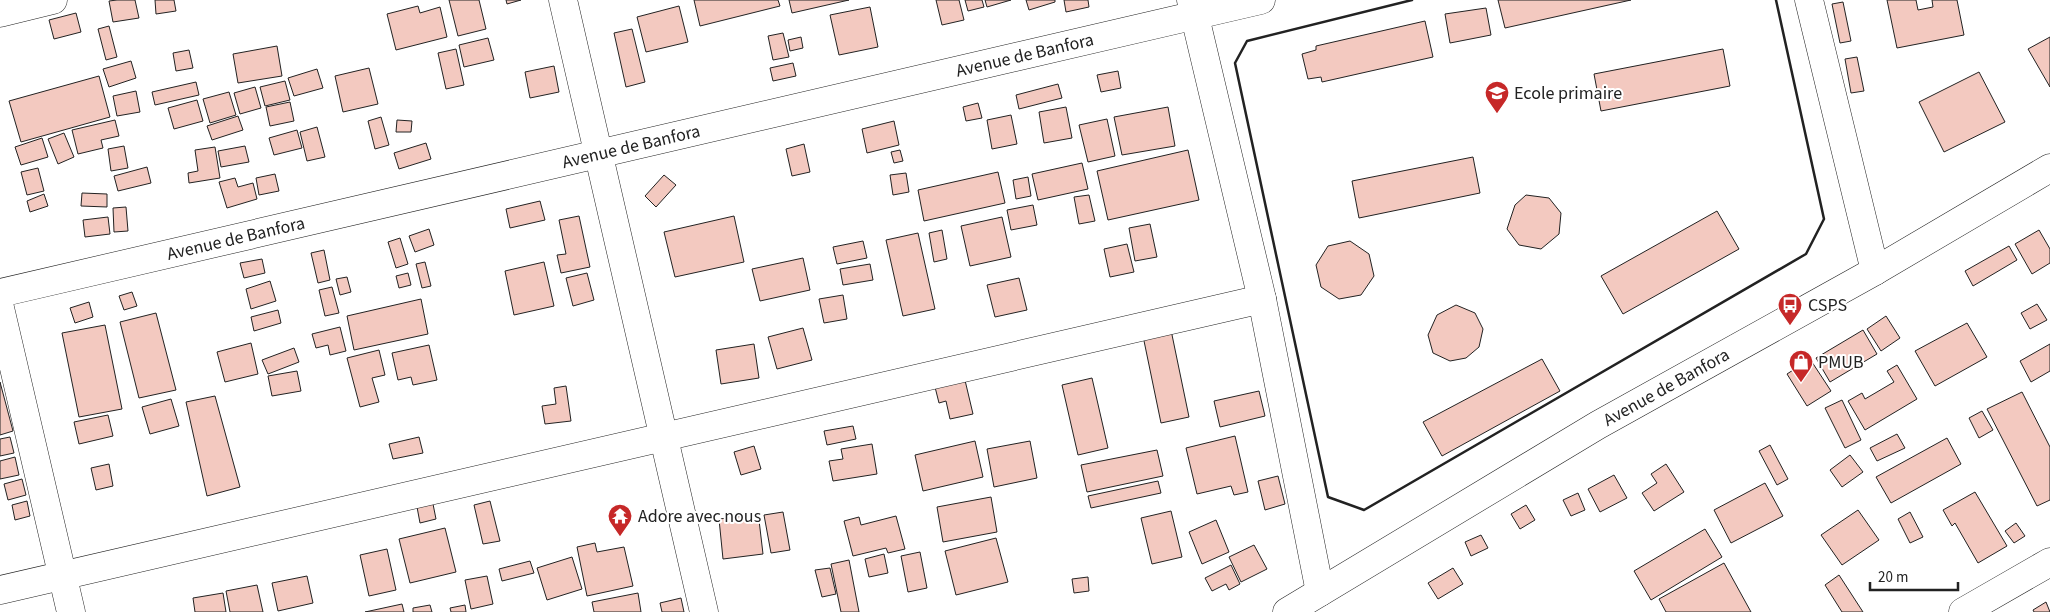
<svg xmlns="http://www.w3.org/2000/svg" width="2050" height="612" viewBox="0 0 2050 612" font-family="'Source Sans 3',sans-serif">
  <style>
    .building { fill: #f3c9c0; stroke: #222 }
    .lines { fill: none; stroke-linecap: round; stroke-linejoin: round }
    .minor-casing { stroke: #222; stroke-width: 29 }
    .major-casing { stroke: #222; stroke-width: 29 }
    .minor { stroke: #fff; stroke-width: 28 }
    .major { stroke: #fff; stroke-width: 28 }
    .wall { stroke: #222; stroke-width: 2.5 }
    .labels { text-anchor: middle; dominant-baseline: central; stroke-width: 4; stroke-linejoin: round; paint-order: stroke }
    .street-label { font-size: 18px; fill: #222; stroke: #fff }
    .poi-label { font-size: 18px; fill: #222; stroke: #fff; text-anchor: start }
  </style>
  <rect width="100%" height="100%" fill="#fff"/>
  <!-- building -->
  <g class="building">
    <path d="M117 0H135L139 18 113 22 109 1Z"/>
    <path d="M155 0H174L176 11 156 14Z"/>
    <path d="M449 0H479L486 29 458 36Z"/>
    <path d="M506 0H521L507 4Z"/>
    <path d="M694 0H778L780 6 700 26Z"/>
    <path d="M789 0H849L792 13Z"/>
    <path d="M936 0H959L964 20 942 25Z"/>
    <path d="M965 0H982L984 7 968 11Z"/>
    <path d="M985 0H1011L987 7Z"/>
    <path d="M1026 0H1055V2L1029 10Z"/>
    <path d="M1064 0H1088L1089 7 1066 12Z"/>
    <path d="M1498 0H1631L1505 28Z"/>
    <path d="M1887 0H1916L1918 10 1933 7 1932 0H1957L1964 35 1897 48Z"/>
    <path d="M1843 2 1851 41 1840 43 1832 4Z"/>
    <path d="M418 6 420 13 440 7 447 37 396 50 387 14Z"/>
    <path d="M679 6 688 42 646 52 637 17Z"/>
    <path d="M870 7 878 47 839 55 830 15Z"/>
    <path d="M1486 8 1491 35 1450 43 1445 14Z"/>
    <path d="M76 13 81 32 54 39 49 20Z"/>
    <path d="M1425 21 1433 57 1322 82 1321 77 1308 79 1302 54 1316 50V46Z"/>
    <path d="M109 26 117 57 106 60 98 29Z"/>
    <path d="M632 29 645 82 626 87 614 33Z"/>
    <path d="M783 33 789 57 773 60 768 36Z"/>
    <path d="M801 37 803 48 790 51 788 40Z"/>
    <path d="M2050 37V87L2028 49Z"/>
    <path d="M488 38 494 60 464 67 459 45Z"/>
    <path d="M277 46 282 76 238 83 233 54Z"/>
    <path d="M456 49 464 85 446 89 438 53Z"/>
    <path d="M1723 49 1730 86 1601 111 1594 74Z"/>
    <path d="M189 50 193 68 176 71 173 53Z"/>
    <path d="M1857 57 1864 91 1851 93 1845 59Z"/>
    <path d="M131 61 136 78 109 87 103 69Z"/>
    <path d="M793 63 796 76 773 81 770 68Z"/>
    <path d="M554 66 559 92 530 98 525 72Z"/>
    <path d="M369 68 378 104 343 112 335 76Z"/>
    <path d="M317 69 323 88 294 96 288 78Z"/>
    <path d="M1118 71 1121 88 1101 92 1097 75Z"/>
    <path d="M1979 72 2005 122 1944 152 1919 102Z"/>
    <path d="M99 76 110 117 21 142 9 101Z"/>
    <path d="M285 81 290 100 265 106 260 87Z"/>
    <path d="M196 82 199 95 155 105 152 92Z"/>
    <path d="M1058 84 1062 98 1019 109 1016 95Z"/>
    <path d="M255 87 261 108 240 114 234 93Z"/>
    <path d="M136 91 140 112 117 116 113 96Z"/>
    <path d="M229 92 236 115 210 123 203 99Z"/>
    <path d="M197 100 203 121 174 129 168 108Z"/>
    <path d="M290 102 294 121 270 126 266 107Z"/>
    <path d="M978 103 982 118 966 121 963 107Z"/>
    <path d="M1066 107 1072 138 1044 143 1039 112Z"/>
    <path d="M1168 107 1175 146 1122 155 1114 117Z"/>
    <path d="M1011 115 1017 144 992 149 987 120Z"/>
    <path d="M238 116 243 130 212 140 207 126Z"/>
    <path d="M381 117 389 145 375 149 368 121Z"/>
    <path d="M1107 119 1115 156 1088 162 1079 125Z"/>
    <path d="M115 120 119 136 101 140 103 148 78 154 72 130Z"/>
    <path d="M397 120 412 121 411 132H396Z"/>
    <path d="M894 121 899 145 867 153 862 129Z"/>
    <path d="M317 127 325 157 307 161 300 132Z"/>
    <path d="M297 130 302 148 274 155 269 138Z"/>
    <path d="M64 133 74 157 58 164 48 139Z"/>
    <path d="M42 138 48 157 21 165 15 147Z"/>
    <path d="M426 143 431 159 399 169 394 153Z"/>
    <path d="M804 144 810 172 792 176 786 149Z"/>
    <path d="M124 146 128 168 111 171 108 149Z"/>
    <path d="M245 146 249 162 221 167 218 151Z"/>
    <path d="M215 147 220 178 189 183 188 173 198 171 195 150Z"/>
    <path d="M900 150 903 161 894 163 891 152Z"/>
    <path d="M1188 150 1199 200 1108 220 1097 171Z"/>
    <path d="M1473 157 1480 193 1359 218 1352 181Z"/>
    <path d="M1082 163 1088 189 1038 200 1032 174Z"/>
    <path d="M147 167 151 183 118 191 114 176Z"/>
    <path d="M38 168 44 191 27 195 21 172Z"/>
    <path d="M998 172 1005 203 924 221 918 190Z"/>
    <path d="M906 173 909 192 893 195 890 175Z"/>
    <path d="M275 174 279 191 259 195 256 178Z"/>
    <path d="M664 175 676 185 656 207 645 196Z"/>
    <path d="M1028 177 1031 196 1016 199 1013 180Z"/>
    <path d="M235 178 238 187 253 183 257 199 227 208 219 182Z"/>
    <path d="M82 193 107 194V207L81 206Z"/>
    <path d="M44 194 48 206 30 212 27 201Z"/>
    <path d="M1089 195 1095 221 1079 224 1074 197Z"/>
    <path d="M1526 195 1549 198 1561 213 1559 234 1541 249 1519 245 1507 229 1515 205Z"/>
    <path d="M540 201 545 220 510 228 506 209Z"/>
    <path d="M1033 205 1037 225 1011 230 1007 210Z"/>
    <path d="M126 207 128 231 114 232 113 208Z"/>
    <path d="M1717 211 1739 249 1623 314 1601 276Z"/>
    <path d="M579 216 590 267 561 273 557 255 566 254 559 220Z"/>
    <path d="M734 216 744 262 675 277 664 232Z"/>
    <path d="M108 217 110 234 85 237 83 220Z"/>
    <path d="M1002 217 1011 257 970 266 961 226Z"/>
    <path d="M1150 224 1157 257 1135 261 1129 228Z"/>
    <path d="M429 229 434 245 415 252 409 236Z"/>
    <path d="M942 230 947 259 934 262 929 233Z"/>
    <path d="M2039 230 2050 249V263L2032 274 2015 244Z"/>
    <path d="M918 233 935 309 903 316 886 240Z"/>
    <path d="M400 238 408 264 396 268 388 242Z"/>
    <path d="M863 241 867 258 837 264 833 247Z"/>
    <path d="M1350 241 1369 254 1374 276 1361 295 1339 299 1321 287 1316 265 1328 246Z"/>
    <path d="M1127 244 1134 272 1110 277 1104 249Z"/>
    <path d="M2009 246 2017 260 1973 286 1965 271Z"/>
    <path d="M324 250 330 280 318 283 311 253Z"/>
    <path d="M803 258 810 290 760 301 752 269Z"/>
    <path d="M262 259 265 273 244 278 240 263Z"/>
    <path d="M425 262 431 286 422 288 416 264Z"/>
    <path d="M544 262 554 306 514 315 505 271Z"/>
    <path d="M870 264 873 280 843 285 840 269Z"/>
    <path d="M408 273 411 285 399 288 396 276Z"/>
    <path d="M587 273 594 300 573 306 566 278Z"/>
    <path d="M347 277 351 292 340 295 336 279Z"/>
    <path d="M1019 278 1027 310 995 317 987 285Z"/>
    <path d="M270 281 276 301 251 309 246 289Z"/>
    <path d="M332 287 339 313 325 316 319 290Z"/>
    <path d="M132 292 137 306 124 310 119 296Z"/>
    <path d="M843 295 847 319 824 323 819 299Z"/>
    <path d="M421 299 428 334 354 350 347 316Z"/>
    <path d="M89 302 93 317 75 323 70 308Z"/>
    <path d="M2037 304 2047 320 2030 329 2021 313Z"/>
    <path d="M1456 305 1475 313 1483 329 1479 347 1466 358 1450 361 1433 353 1428 335 1437 315Z"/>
    <path d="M278 310 281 323 254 331 251 317Z"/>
    <path d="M156 313 176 390 139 398 120 322Z"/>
    <path d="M1886 316 1900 338 1881 351 1867 329Z"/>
    <path d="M1967 323 1987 357 1935 386 1915 351Z"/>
    <path d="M105 325 122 409 79 417 62 333Z"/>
    <path d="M340 327 346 351 330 355 328 345 316 348 312 334Z"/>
    <path d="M803 328 812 360 777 369 768 337Z"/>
    <path d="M1171 330 1189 417 1161 423 1143 336Z"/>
    <path d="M1863 330 1877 354 1830 382 1816 358Z"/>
    <path d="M251 343 258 374 225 382 217 352Z"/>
    <path d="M754 344 759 378 721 384 716 350Z"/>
    <path d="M2050 344V371L2031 382 2020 361Z"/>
    <path d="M429 345 437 380 413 385 411 377 398 380 392 353Z"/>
    <path d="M294 348 299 362 268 374 262 360Z"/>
    <path d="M379 350 385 375 372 378 379 402 360 407 347 358Z"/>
    <path d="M1542 359 1560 391 1442 456 1423 422Z"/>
    <path d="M1810 359 1831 391 1807 406 1787 374Z"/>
    <path d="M1897 365 1917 399 1865 430 1848 401 1862 393 1865 399 1894 382 1887 371Z"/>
    <path d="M297 371 301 391 272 396 268 376Z"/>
    <path d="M964 376 973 414 950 419 946 401 939 403 934 383Z"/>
    <path d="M1092 378 1108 448 1078 455 1062 385Z"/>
    <path d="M0 382 13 431 0 435Z"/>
    <path d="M566 386 571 421 545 424 542 406 556 404 554 388Z"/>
    <path d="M1259 391 1265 416 1220 427 1214 401Z"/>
    <path d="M2022 392 2050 447V500L2037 506 1987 409Z"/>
    <path d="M215 396 240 487 207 496 186 402Z"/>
    <path d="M171 399 179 426 150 434 142 407Z"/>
    <path d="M1842 400 1861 440 1845 448 1825 408Z"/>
    <path d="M1982 411 1993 430 1979 438 1969 418Z"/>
    <path d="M108 415 113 436 79 444 74 422Z"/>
    <path d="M853 426 856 439 827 445 824 431Z"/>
    <path d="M1897 434 1905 448 1877 461 1870 448Z"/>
    <path d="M1235 436 1248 492 1234 495 1231 486 1197 494 1186 448Z"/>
    <path d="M10 437 14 453 0 456V439Z"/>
    <path d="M419 437 423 453 393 459 389 444Z"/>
    <path d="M1947 438 1961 464 1891 503 1876 477Z"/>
    <path d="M975 441 983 477 923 491 915 455Z"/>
    <path d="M1030 441 1037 478 994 487 987 449Z"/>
    <path d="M872 444 877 474 833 481 829 461 843 459 841 449Z"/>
    <path d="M1770 445 1788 479 1777 485 1759 451Z"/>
    <path d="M754 446 761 469 741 475 734 452Z"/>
    <path d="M1157 450 1163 476 1087 492 1081 465Z"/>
    <path d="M1850 455 1863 472 1842 487 1830 470Z"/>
    <path d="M15 457 19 475 0 479V461Z"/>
    <path d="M109 464 113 486 96 490 91 468Z"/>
    <path d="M1666 464 1684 492 1654 511 1642 493 1657 483 1651 474Z"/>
    <path d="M1614 475 1627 498 1600 512 1588 489Z"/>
    <path d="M1278 476 1285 504 1265 510 1258 481Z"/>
    <path d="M22 479 26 495 8 500 4 484Z"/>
    <path d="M1158 481 1161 493 1091 508 1088 496Z"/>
    <path d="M1765 483 1783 516 1731 543 1714 510Z"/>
    <path d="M1975 492 2007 546 1978 563 1955 523 1952 526 1943 510Z"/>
    <path d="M1578 493 1585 510 1571 516 1563 500Z"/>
    <path d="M991 497 997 532 943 542 937 507Z"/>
    <path d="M27 501 30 516 15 520 12 505Z"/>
    <path d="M490 501 500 541 483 544 474 505Z"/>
    <path d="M433 504 436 519 420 523 417 507Z"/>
    <path d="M1526 505 1535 520 1520 529 1511 514Z"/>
    <path d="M1858 510 1879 540 1842 565 1821 535Z"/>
    <path d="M1171 511 1182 557 1152 564 1141 518Z"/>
    <path d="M783 512 790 550 771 553 764 515Z"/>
    <path d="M1910 512 1923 537 1910 543 1898 519Z"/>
    <path d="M753 515 754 520H759L763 554 723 559 719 519Z"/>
    <path d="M896 516 905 549 888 553 886 548 853 556 844 521 859 517 861 525Z"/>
    <path d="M1216 520 1229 552 1202 564 1189 532Z"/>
    <path d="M2016 523 2025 536 2014 543 2005 531Z"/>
    <path d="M445 528 456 572 410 583 399 539Z"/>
    <path d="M1705 529 1722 557 1651 600 1634 571Z"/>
    <path d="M1481 535 1488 548 1471 556 1465 542Z"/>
    <path d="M996 538 1008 582 956 595 945 551Z"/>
    <path d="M595 543 597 552 624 547 633 586 587 596 577 547Z"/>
    <path d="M1254 545 1267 569 1241 582 1229 557Z"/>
    <path d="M387 549 396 590 369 596 360 555Z"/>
    <path d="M920 552 927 588 908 592 901 556Z"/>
    <path d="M884 554 888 573 869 577 865 559Z"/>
    <path d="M572 557 582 589 547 600 537 568Z"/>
    <path d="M849 560 859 612H841L831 564Z"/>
    <path d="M530 561 534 573 502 581 499 569Z"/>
    <path d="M1724 563 1751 612H1666L1659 599Z"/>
    <path d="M1231 565 1240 584 1229 590 1226 584 1212 591 1205 578Z"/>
    <path d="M830 568 836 594 822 597 815 570Z"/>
    <path d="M1453 568 1463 584 1438 599 1428 583Z"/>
    <path d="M1839 575 1863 612H1842L1825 585Z"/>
    <path d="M307 576 313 603 278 611 272 583Z"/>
    <path d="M487 576 493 604 471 609 465 580Z"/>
    <path d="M1088 577 1089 591 1074 593 1072 579Z"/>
    <path d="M257 585 263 612H230L226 591Z"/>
    <path d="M223 593 226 612H195L193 598Z"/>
    <path d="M638 593 641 612H594L592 602Z"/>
    <path d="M681 598 684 612H662L660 603Z"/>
    <path d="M2046 602 2050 612H2034L2033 610Z"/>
    <path d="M402 604 404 612H365Z"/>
    <path d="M430 605 432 612H413V608Z"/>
    <path d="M465 605 466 612H451L450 608Z"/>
  </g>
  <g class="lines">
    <defs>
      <g id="minor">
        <path d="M563 0 704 612"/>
        <path d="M1191 0 1262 299 1320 592"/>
        <path d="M1809 0 1875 271"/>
        <path d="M0 13 53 0"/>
        <path id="s1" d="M0 293 1261 0"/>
        <path d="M0 308 71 612"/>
        <path d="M0 590 1262 299"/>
        <path d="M1963 612 2050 562"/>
      </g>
      <g id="major">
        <path id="s2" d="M1287 612 1598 425 1875 271 2050 168"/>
      </g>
    </defs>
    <!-- minor casing -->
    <use href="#minor" class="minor-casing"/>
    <!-- major casing -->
    <use href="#major" class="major-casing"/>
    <!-- minor -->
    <use href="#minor" class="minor"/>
    <!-- major -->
    <use href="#major" class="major"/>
    <!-- wall -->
    <path class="wall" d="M1412 0 1247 41 1235 63 1328 497 1364 510 1806 254 1824 219 1776 0"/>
  </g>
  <!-- icons -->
  <defs>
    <symbol id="school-pin" viewBox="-11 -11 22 30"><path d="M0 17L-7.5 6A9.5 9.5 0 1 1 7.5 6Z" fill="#c62828" stroke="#fff"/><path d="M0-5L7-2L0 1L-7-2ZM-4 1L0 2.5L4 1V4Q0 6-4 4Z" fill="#fff"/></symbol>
    <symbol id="bus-pin" viewBox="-11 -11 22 30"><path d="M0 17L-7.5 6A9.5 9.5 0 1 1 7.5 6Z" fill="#c62828" stroke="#fff"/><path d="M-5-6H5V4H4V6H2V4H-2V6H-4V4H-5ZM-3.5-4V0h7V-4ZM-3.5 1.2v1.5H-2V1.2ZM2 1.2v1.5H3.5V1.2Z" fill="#fff"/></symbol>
    <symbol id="shop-pin" viewBox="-11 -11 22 30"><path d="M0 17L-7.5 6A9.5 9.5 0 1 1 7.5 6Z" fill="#c62828" stroke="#fff"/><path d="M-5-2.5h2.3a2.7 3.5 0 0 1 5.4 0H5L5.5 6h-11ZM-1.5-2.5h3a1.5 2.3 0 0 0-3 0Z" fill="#fff"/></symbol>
    <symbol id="temple-pin" viewBox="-11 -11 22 30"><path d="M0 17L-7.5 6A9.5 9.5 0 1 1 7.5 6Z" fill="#c62828" stroke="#fff"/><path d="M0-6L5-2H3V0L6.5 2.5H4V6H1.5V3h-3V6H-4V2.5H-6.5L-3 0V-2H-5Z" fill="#fff"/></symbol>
  </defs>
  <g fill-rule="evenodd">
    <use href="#school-pin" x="1483" y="79" width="28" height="38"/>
    <use href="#bus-pin" x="1776" y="291" width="28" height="38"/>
    <use href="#shop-pin" x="1787" y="348" width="28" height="38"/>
    <use href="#temple-pin" x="606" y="502" width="28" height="38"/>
  </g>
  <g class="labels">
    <!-- street labels -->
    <g class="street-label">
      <text stroke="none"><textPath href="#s1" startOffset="1052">Avenue de Banfora</textPath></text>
      <text stroke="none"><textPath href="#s1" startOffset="648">Avenue de Banfora</textPath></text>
      <text stroke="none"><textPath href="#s1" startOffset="242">Avenue de Banfora</textPath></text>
      <text stroke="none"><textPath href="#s2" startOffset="441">Avenue de Banfora</textPath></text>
    </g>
    <!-- poi labels -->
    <g class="poi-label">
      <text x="1514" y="93">Ecole primaire</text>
      <text x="1808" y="305">CSPS</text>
      <text x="1818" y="362">PMUB</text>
      <text x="638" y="516">Adore avec nous</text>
    </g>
  </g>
  <!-- scale -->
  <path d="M1870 582v8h88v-8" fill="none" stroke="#222222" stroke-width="2.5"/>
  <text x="1878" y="582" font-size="15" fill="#222222" stroke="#ffffff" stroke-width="4" paint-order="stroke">20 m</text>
</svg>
